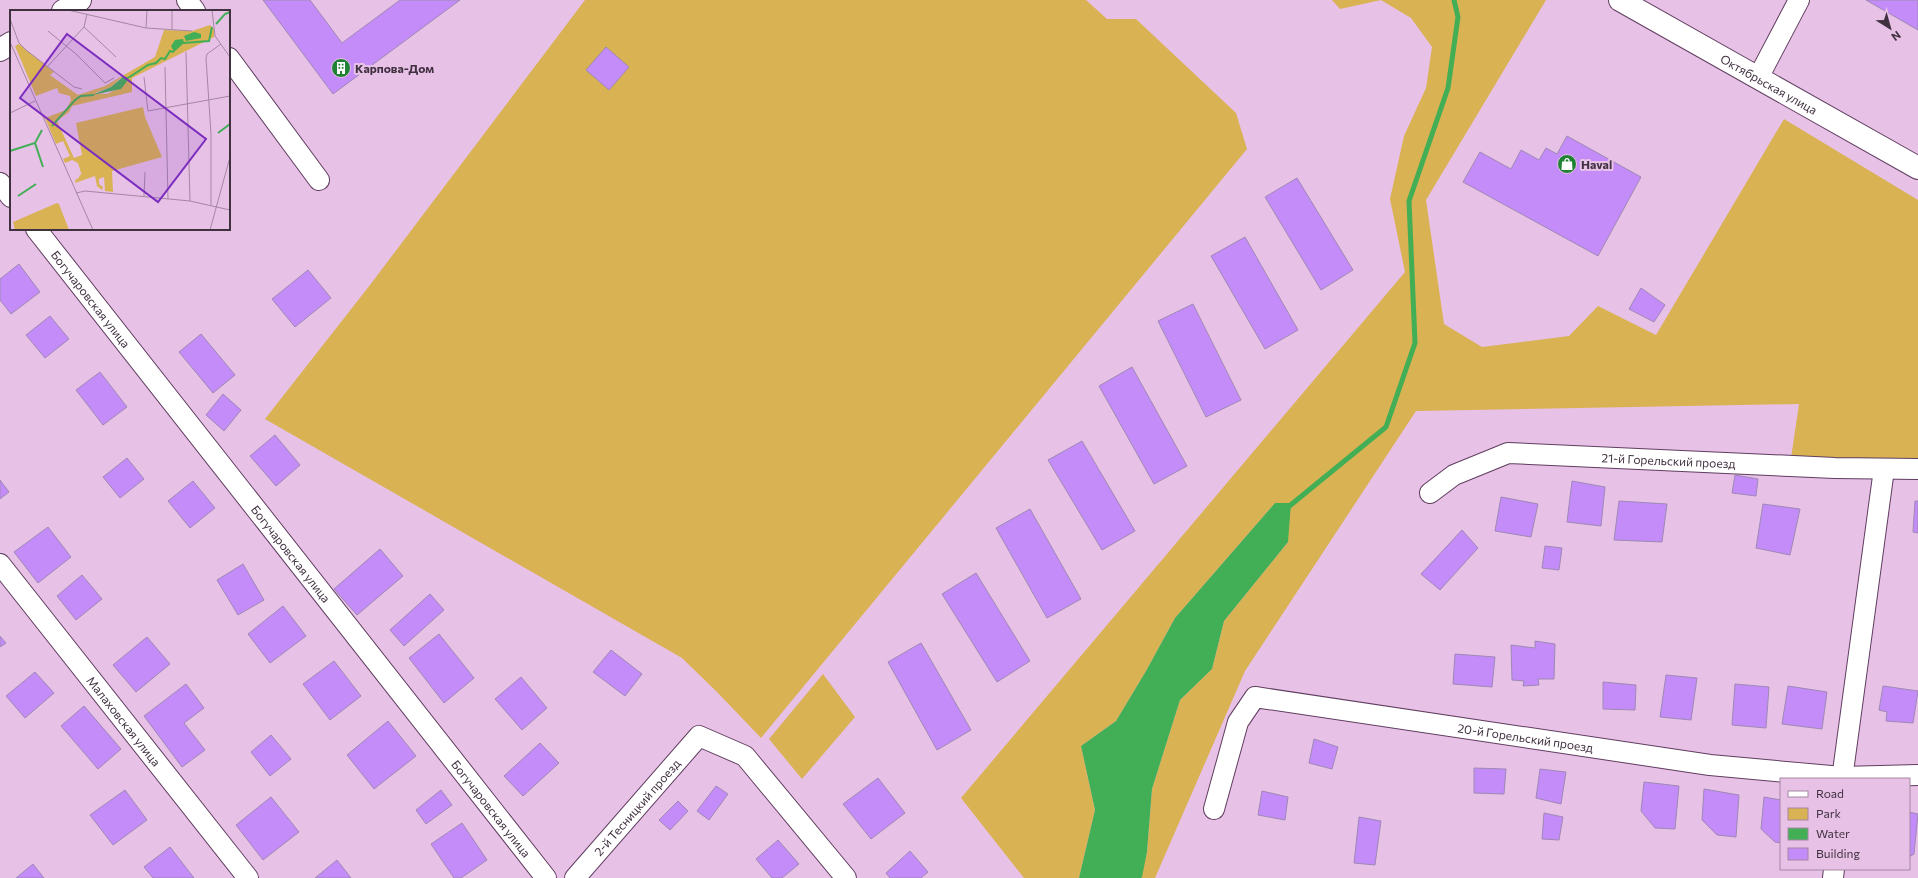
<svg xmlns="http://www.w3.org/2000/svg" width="1918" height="878" viewBox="0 0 1918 878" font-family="Commissioner,sans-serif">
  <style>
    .green { fill: #d9b253 }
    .water { fill: #42ae55 }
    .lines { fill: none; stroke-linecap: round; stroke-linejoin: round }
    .stream { stroke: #42ae55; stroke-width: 5 }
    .building { fill: #c48cf8; stroke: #9e89b4 }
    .minor-casing { stroke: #5f3e5f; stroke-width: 22 }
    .major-casing { stroke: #5f3e5f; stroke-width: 24 }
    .minor { stroke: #fff; stroke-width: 20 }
    .major { stroke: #fff; stroke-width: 22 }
    .labels { text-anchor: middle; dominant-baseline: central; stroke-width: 4; stroke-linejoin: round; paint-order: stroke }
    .poi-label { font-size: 12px; font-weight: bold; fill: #403140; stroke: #e8c1e7; text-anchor: start }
    .street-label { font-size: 12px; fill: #403140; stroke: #e8c1e7 }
    .inset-river { fill: none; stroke: #42ae55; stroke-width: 2 }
    .inset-road { fill: none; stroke: #a587a4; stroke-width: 1 }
    .view { fill: #7b2cbf; fill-opacity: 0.15; stroke: #7b2cbf; stroke-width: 2 }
    .inset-edge { fill: none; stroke: #403140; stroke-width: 2 }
  </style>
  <rect width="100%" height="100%" fill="#e8c1e7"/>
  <!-- green -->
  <g class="green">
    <path d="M585 0H1086L1107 19H1136L1236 113 1247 149 761 738 718 693 682 658 265 419 370 285Z"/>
    <path d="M1332 0H1546L1426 200 1444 324 1482 347 1569 336 1598 306 1656 335 1784 119 1918 200V459L1791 458 1799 404 1416 411 1245 671 1155 878H1141L1147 852 1152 789 1180 700 1212 669 1224 621 1288 542 1275 503 1175 618 1146 671 1116 721 1081 746 1095 810 1079 878H1024L961 798 1405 272 1390 199 1404 136 1426 88 1432 47 1411 18 1381 0 1340 9Z"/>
    <path d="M823 674 855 717 802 779 769 739Z"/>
  </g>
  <!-- water -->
  <path class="water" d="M1275 503H1291L1288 542 1224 621 1212 669 1180 700 1152 789 1147 852 1142 877 1141 878H1079L1095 810 1081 746 1116 721 1146 671 1175 618Z"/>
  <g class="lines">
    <!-- stream -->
    <path class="stream" d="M1287 508 1386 427 1415 343 1409 201 1448 88 1458 17 1454 0"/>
  </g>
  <!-- building -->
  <g class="building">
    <path d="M263 0H310L342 43 400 0H460L333 94Z"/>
    <path d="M1866 0H1918V30Z"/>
    <path d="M606 47 629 67 609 90 586 70Z"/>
    <path d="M1567 136 1641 177 1598 256 1463 182 1480 152 1511 169 1521 150 1539 160 1546 148 1557 154Z"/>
    <path d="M1297 178 1353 270 1321 290 1265 197Z"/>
    <path d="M1245 237 1298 330 1265 349 1211 256Z"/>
    <path d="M19 264 40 292 11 314 0 300V279Z"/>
    <path d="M308 270 331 298 295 327 272 299Z"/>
    <path d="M1641 288 1665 305 1654 322 1629 309Z"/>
    <path d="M1193 304 1241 400 1206 417 1158 321Z"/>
    <path d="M50 316 69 339 45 358 26 335Z"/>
    <path d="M201 334 235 375 213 393 179 352Z"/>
    <path d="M1132 367 1187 466 1154 484 1099 386Z"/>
    <path d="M100 372 127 407 103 425 76 390Z"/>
    <path d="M223 394 241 410 224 431 206 415Z"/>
    <path d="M275 435 300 465 276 486 250 456Z"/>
    <path d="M1082 441 1135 531 1102 550 1048 460Z"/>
    <path d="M127 458 144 479 120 498 103 477Z"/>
    <path d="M1735 475 1758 479 1756 496 1732 493Z"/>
    <path d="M0 480 9 492 0 499Z"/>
    <path d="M193 481 215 508 190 528 168 501Z"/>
    <path d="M1572 481 1605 487 1601 526 1567 522Z"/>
    <path d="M1501 497 1538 504 1531 537 1495 531Z"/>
    <path d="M1619 501 1667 504 1662 542 1614 540Z"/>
    <path d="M1915 501H1918V533L1913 532Z"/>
    <path d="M1763 504 1800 509 1790 555 1756 548Z"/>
    <path d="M1030 509 1081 599 1047 618 996 528Z"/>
    <path d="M48 527 71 557 38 583 14 552Z"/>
    <path d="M1462 530 1478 548 1440 590 1421 574Z"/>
    <path d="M1545 546 1562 548 1559 570 1542 568Z"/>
    <path d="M380 549 403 576 357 615 334 589Z"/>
    <path d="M243 564 264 600 238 615 217 580Z"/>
    <path d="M976 573 1030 661 997 682 942 594Z"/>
    <path d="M82 575 102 599 76 620 57 596Z"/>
    <path d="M430 594 444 610 404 646 390 630Z"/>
    <path d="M283 606 306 636 270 663 248 634Z"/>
    <path d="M439 634 474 678 444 703 409 658Z"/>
    <path d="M0 636 6 643 0 647Z"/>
    <path d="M147 637 170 664 136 692 113 665Z"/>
    <path d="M1535 641 1555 644 1554 679H1538L1539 685 1523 686 1524 681 1512 680 1511 645 1535 648Z"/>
    <path d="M921 643 971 730 937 750 888 662Z"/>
    <path d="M611 650 642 674 625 696 593 672Z"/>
    <path d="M1455 654 1495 657 1492 687 1453 684Z"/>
    <path d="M334 661 361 696 330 720 303 684Z"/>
    <path d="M35 672 54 693 25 718 6 696Z"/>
    <path d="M1666 675 1697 678 1691 720 1660 717Z"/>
    <path d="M521 677 547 708 522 730 495 699Z"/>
    <path d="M1603 682 1636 685 1635 710 1603 709Z"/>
    <path d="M186 684 204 708 184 723 205 750 182 767 144 716Z"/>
    <path d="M1735 684 1769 687 1766 728 1732 725Z"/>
    <path d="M1788 686 1827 692 1822 729 1782 724Z"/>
    <path d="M1883 686 1918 691 1913 723 1886 721 1887 712 1879 710Z"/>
    <path d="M84 706 121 749 98 769 61 726Z"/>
    <path d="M388 721 416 756 374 789 347 755Z"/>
    <path d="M271 735 291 759 270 776 251 752Z"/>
    <path d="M1314 739 1338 747 1332 769 1309 763Z"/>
    <path d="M540 743 559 763 523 796 504 776Z"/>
    <path d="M1474 768 1506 769 1504 794 1474 793Z"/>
    <path d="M1540 769 1566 772 1561 804 1536 798Z"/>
    <path d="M878 778 905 813 871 839 843 804Z"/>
    <path d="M1644 782 1679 786 1675 829 1655 828 1641 811Z"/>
    <path d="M716 786 728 794 709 820 697 811Z"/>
    <path d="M1704 789 1739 795 1736 837 1717 835 1702 820Z"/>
    <path d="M125 790 147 820 113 845 90 815Z"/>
    <path d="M441 790 452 805 426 824 416 810Z"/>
    <path d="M1262 791 1288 797 1285 820 1258 815Z"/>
    <path d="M271 797 299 832 263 860 236 825Z"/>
    <path d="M1764 797 1781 800V843L1775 842 1761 829Z"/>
    <path d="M678 801 688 811 670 830 659 820Z"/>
    <path d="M1909 812 1918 814 1914 854 1909 857Z"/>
    <path d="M1544 813 1563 817 1559 840 1542 839Z"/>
    <path d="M1359 817 1381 821 1375 865 1354 863Z"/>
    <path d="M462 823 487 860 461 878H454L431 844Z"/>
    <path d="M778 840 799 864 782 878H772L756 859Z"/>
    <path d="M170 847 194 878H153L144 867Z"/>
    <path d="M910 851 928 872 921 878H890L886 873Z"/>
    <path d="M337 860 351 878H315Z"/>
    <path d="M33 864 44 878H16Z"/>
  </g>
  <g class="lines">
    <defs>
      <g id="minor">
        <path d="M187 0 195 11"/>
        <path d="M229 58 319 180"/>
        <path d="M1758 78 1799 0"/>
        <path d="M0 183 11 197"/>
        <path id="s1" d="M36 229 546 878"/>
        <path id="s2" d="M1430 493 1454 475 1508 453 1835 468 1918 469"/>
        <path id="s3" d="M0 564 248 878"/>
        <path d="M1842 779 1884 469"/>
        <path id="s4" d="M1214 809 1238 722 1255 697 1710 765 1842 777 1918 775"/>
        <path id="s5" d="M575 878 699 736 745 756 846 878"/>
        <path d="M1833 878 1834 869"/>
      </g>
      <g id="major">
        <path id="s6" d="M1620 0 1918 168"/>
        <path d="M63 11 80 0"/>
        <path d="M0 50 11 43"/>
      </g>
    </defs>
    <!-- minor casing -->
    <use href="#minor" class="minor-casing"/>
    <!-- major casing -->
    <use href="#major" class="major-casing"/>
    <!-- minor -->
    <use href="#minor" class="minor"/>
    <!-- major -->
    <use href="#major" class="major"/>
  </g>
  <!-- icons -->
  <defs>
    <symbol id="building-disc" viewBox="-11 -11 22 22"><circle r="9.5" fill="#1f8235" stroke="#e8c1e7"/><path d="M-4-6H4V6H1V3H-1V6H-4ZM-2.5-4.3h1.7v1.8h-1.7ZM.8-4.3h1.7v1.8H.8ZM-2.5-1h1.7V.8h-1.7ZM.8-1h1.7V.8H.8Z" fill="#fff"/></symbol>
    <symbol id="shop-disc" viewBox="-11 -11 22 22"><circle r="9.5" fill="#1f8235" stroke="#e8c1e7"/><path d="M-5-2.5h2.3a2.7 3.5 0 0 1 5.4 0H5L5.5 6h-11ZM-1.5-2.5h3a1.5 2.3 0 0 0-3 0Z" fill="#fff"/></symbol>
  </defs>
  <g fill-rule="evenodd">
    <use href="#building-disc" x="330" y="57" width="22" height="22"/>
    <use href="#shop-disc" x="1556" y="153" width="22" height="22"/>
  </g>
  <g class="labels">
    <!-- poi labels -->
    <g class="poi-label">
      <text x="355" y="68">Карпова-Дом</text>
      <text x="1581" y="164">Haval</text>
    </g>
    <!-- street labels -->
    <g class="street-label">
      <text stroke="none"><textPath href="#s6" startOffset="171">Октябрьская улица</textPath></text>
      <text stroke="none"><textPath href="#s1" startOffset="89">Богучаровская улица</textPath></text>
      <text stroke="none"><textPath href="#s2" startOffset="249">21-й Горельский проезд</textPath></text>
      <text stroke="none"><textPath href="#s1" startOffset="413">Богучаровская улица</textPath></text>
      <text stroke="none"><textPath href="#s3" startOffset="200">Малаховская улица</textPath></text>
      <text stroke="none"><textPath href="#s4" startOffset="394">20-й Горельский проезд</textPath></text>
      <text stroke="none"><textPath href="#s5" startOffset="94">2-й Тесницкий проезд</textPath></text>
      <text stroke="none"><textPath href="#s1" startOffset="737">Богучаровская улица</textPath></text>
    </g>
  </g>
  <!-- overview -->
  <g transform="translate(10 10)">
    <rect width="220" height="220" fill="#e8c1e7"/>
    <path d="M200 15 204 19V27L122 68V82L62 96 59 102 47 111 64 148 72 145 66 113 133 97 135 107 152 147 102 161 103 182 95 181 94 167 89 169V174L93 177 92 180 87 176 85 166 65 173 66 168 67 170 71 164 72 166 68 153 62 150 55 153 53 149 60 146 53 131 46 134 35 108 56 100 61 90 60 86 49 83 47 78 26 86 5 36 9 34 44 62 40 65 68 85 95 76 145 47 154 20 182 21ZM111 68 118 70 107 79 97 84 85 83 101 77ZM47 193 49 194 59 220H5L3 212Z" fill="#d9b253" fill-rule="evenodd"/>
    <path d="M184 22 191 24V28L176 31 174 26ZM173 29 174 33 164 42 161 36 165 30ZM113 67H118V70L111 79 82 85 101 77Z" fill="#42ae55"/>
    <path class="inset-river" d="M206 14 215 4 220 2M173 33 199 31 202 17M118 68 138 55 146 53 151 48 155 49 160 41 164 42M42 116 65 90 71 86 84 85M208 123 220 114M25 133 33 157M0 141 25 133 32 120M8 186 26 174"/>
    <path class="inset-road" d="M58 0 136 18 182 21M202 0 205 26 220 47M0 9 9 33 16 40 64 77 72 79M74 17 106 47M136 18 137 0M162 19V0M38 21 66 44 95 73 104 68M0 32 83 220M176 42 180 191M38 56 74 17 77 4M155 57 158 189M134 67 138 101 220 86M0 103 25 91M66 183 75 181 180 191 220 200M134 186 135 162M201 195V124L196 48 197 44 211 34M200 220 220 147"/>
    <path class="view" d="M57 24 196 129 148 192 10 88Z"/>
    <rect width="220" height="220" class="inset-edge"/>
  </g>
  <!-- legend -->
  <rect x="1780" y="778" width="130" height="92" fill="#e8c1e7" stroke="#a587a4"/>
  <rect x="1788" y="791" width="20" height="6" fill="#ffffff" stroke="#a587a4"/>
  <text x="1816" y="798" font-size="12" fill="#403140">Road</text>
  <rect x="1788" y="808" width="20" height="12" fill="#d9b253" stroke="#a587a4"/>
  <text x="1816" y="818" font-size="12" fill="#403140">Park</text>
  <rect x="1788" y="828" width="20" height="12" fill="#42ae55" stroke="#a587a4"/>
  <text x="1816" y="838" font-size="12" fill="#403140">Water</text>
  <rect x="1788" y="848" width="20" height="12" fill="#c48cf8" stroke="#a587a4"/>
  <text x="1816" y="858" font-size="12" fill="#403140">Building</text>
  <!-- north arrow -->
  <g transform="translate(1890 28) rotate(143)" stroke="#e8c1e7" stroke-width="3" paint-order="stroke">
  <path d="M0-3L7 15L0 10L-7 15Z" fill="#403140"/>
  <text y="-6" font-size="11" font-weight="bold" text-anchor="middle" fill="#403140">N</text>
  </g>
</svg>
